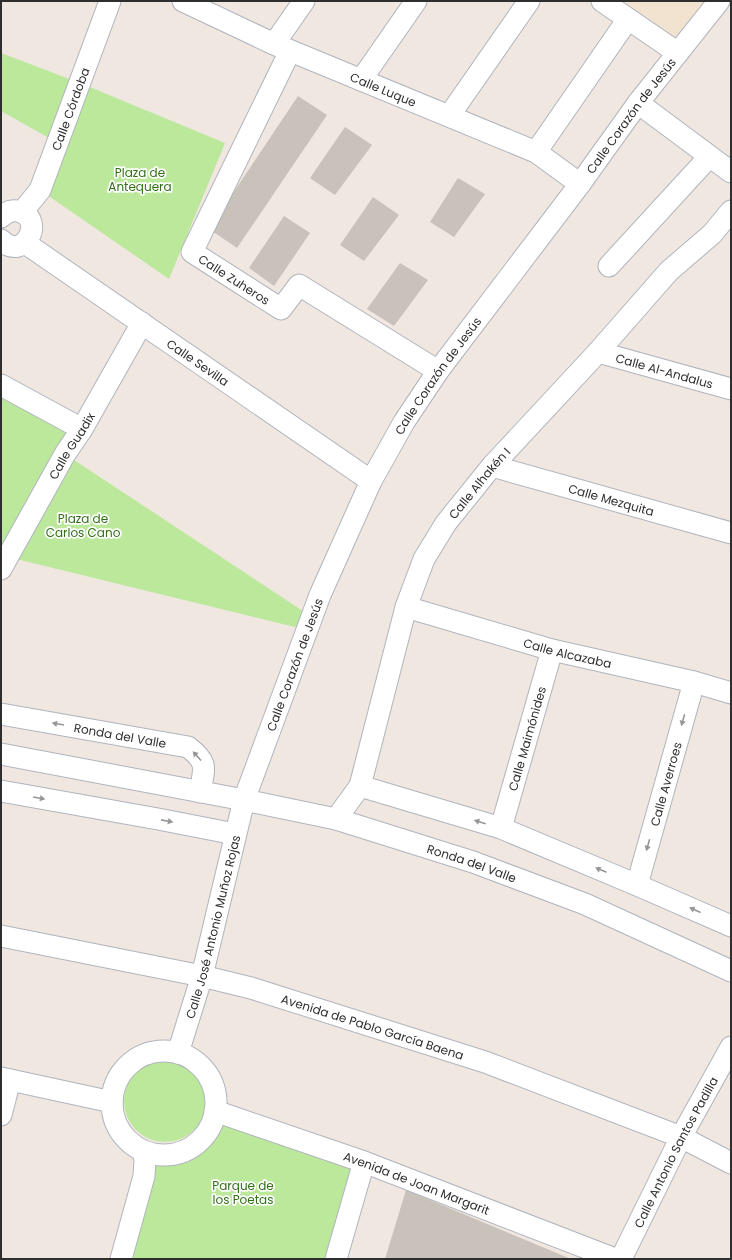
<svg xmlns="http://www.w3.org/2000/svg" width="732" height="1260" viewBox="0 0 732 1260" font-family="Poppins,sans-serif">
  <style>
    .education { fill: #f1e3cf }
    .green { fill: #bce89b }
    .building { fill: #c8c2bb }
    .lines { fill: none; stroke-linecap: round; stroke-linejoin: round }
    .minor-casing { stroke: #b0b4be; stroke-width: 23 }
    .minor { stroke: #fff; stroke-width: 21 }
    .oneway { fill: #969696 }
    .labels { text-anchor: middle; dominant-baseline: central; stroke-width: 3.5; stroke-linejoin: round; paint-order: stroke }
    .street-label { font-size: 12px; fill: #2e2e2e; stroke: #fff }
    .park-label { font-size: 12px; fill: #327018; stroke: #fff }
  </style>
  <rect width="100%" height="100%" fill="#efe7e0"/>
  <!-- education -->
  <path class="education" d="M602 1H719L678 53Z"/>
  <!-- green -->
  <g class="green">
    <path d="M1 53 80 83 225 143 169 279 40 190 58 143 1 111Z"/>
    <path d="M1 385 82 429 65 454 312 617 307 630 8 557 1 569Z"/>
    <circle cx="165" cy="1101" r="41"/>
    <path d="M215 1111 364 1162 336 1259H121L143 1151C149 1152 155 1155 161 1155 181 1155 202 1144 211 1126 213 1122 214 1116 215 1111Z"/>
  </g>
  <!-- building -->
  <g class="building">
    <path d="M298 96 327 115 237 248 209 229Z"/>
    <path d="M345 127 372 145 335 195 310 178Z"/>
    <path d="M458 178 485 194 454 237 430 222Z"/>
    <path d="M373 197 399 215 364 261 340 245Z"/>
    <path d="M284 216 310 233 274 286 249 268Z"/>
    <path d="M400 263 428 280 394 326 367 309Z"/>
    <path d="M406 1190 571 1259H385Z"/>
  </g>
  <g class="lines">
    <defs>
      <g id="minor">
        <path id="s1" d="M183 1 274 44 536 152 580 184"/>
        <path d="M602 1 678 53"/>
        <path d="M274 44 304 1"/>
        <path id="s2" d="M290 51 192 252 281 309 299 285 438 371"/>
        <path d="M361 80 416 1"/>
        <path d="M638 103 731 172"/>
        <path d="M449 116 529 1"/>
        <path d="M536 152 628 19"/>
        <path id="s3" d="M22 212 40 190 110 1"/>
        <path d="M1 217C6 212 12 210 18 211 47 218 24 263 1 240"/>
        <path id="s4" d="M25 243 371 481"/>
        <path d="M609 266 709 157"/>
        <path id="s5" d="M598 352 731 389"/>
        <path d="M1 385 82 429"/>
        <path id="s6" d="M492 466 731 533"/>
        <path id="s7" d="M1 569 65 454 82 429 142 323"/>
        <path id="s8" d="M406 607 552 650 694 682 731 693"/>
        <path id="s9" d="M1 714 188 747C209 763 204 768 200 792"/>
        <path id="s10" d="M1 754 244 800 336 819 473 862 585 904 731 971"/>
        <path d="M360 786 501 828 637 885 731 926"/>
        <path d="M1 791 158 819 235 834"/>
        <path id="s11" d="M336 819 360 786 406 607 424 559 446 523 492 466 598 352 669 271 712 234 731 211"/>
        <path id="s12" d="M501 828 552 650"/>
        <path id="s13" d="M637 885 694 682"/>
        <path id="s14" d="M1 936 202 976 251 988 485 1062 681 1137 731 1163"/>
        <circle cx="164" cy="1103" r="52"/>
        <path id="s15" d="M178 1053 202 976 244 800 320 595 371 481 404 422 438 371 580 184 638 103 719 1"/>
        <path d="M1 1078 112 1102"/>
        <path id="s16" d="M215 1111 364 1162 615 1259"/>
        <path d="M1 1115 10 1080"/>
        <path d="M121 1259 144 1176 145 1160 143 1151"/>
        <path d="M336 1259 364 1162"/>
        <path id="s17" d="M621 1259 681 1137 731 1047"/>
      </g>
    </defs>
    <!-- minor casing -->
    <use href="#minor" class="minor-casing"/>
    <!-- minor -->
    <use href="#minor" class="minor"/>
  </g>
  <!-- one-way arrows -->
  <defs><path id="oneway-solid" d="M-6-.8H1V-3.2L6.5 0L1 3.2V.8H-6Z"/></defs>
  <g class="oneway">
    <use href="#oneway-solid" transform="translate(683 720) rotate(106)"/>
    <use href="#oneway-solid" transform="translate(58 724) rotate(-170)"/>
    <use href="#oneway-solid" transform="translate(197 756) rotate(-132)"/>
    <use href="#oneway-solid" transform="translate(39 798) rotate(10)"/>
    <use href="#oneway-solid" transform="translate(167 821) rotate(11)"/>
    <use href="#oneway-solid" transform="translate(480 822) rotate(-163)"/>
    <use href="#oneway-solid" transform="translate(648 845) rotate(106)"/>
    <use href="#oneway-solid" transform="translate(601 870) rotate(-157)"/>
    <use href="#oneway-solid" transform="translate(695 910) rotate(-156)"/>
  </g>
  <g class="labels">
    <!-- street labels -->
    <g class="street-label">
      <text stroke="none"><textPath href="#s1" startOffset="219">Calle Luque</textPath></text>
      <text stroke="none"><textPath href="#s3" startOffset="115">Calle Córdoba</textPath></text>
      <text stroke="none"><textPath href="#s15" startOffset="1054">Calle Corazón de Jesús</textPath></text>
      <text stroke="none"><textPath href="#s2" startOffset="274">Calle Zuheros</textPath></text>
      <text stroke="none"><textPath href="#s4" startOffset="210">Calle Sevilla</textPath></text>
      <text stroke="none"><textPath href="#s5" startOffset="69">Calle Al-Andalus</textPath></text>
      <text stroke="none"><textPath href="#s15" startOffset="730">Calle Corazón de Jesús</textPath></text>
      <text stroke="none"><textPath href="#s7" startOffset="142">Calle Guadix</textPath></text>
      <text stroke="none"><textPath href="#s11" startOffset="371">Calle Alhakén I</textPath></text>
      <text stroke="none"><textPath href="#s6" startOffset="124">Calle Mezquita</textPath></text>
      <text stroke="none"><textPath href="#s8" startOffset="168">Calle Alcazaba</textPath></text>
      <text stroke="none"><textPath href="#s15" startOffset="406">Calle Corazón de Jesús</textPath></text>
      <text stroke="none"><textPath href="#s9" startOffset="121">Ronda del Valle</textPath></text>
      <text stroke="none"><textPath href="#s12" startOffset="93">Calle Maimónides</textPath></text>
      <text stroke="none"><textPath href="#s13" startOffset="105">Calle Averroes</textPath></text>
      <text stroke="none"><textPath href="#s10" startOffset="484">Ronda del Valle</textPath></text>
      <text stroke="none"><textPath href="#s15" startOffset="131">Calle José Antonio Muñoz Rojas</textPath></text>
      <text stroke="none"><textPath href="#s14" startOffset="383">Avenida de Pablo García Baena</textPath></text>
      <text stroke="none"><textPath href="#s17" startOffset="120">Calle Antonio Santos Padilla</textPath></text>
      <text stroke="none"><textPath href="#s16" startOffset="214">Avenida de Joan Margarit</textPath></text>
    </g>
    <!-- park labels -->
    <g class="park-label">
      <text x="140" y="172">Plaza de<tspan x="140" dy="14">Antequera</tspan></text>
      <text x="83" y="518">Plaza de<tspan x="83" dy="14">Carlos Cano</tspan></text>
      <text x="243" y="1185">Parque de<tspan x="243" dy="14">los Poetas</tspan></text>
    </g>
  </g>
  <!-- border -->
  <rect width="732" height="1260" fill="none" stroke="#2e2e2e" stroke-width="4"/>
</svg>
